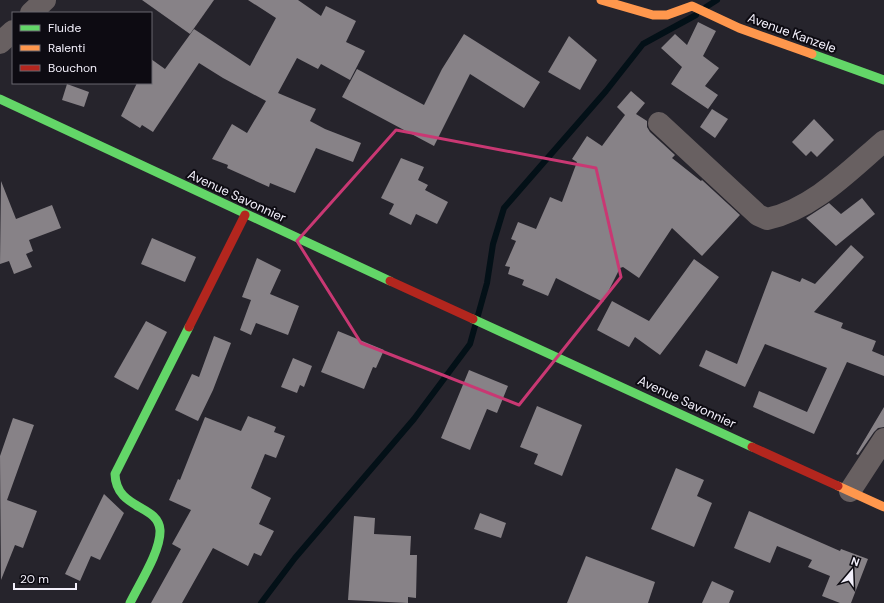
<svg xmlns="http://www.w3.org/2000/svg" width="884" height="603" viewBox="0 0 884 603" font-family="'DM Sans',sans-serif">
  <style>
    .lines { fill: none; stroke-linecap: round; stroke-linejoin: round }
    .stream { stroke: #031017; stroke-width: 6 }
    .building { fill: #878287 }
    .street { stroke: #686061; stroke-width: 22 }
    .fast { stroke: #63d668; stroke-width: 9 }
    .slow { stroke: #ff974d; stroke-width: 9 }
    .jam { stroke: #b3261e; stroke-width: 9 }
    .marked { fill: none; stroke: #c93873; stroke-width: 3; stroke-linejoin: round }
    .labels { text-anchor: middle; dominant-baseline: central; stroke-width: 4; stroke-linejoin: round; paint-order: stroke }
    .street-label { font-size: 13px; fill: #f3f0fb; stroke: #0d0b12 }
  </style>
  <rect width="100%" height="100%" fill="#26242c"/>
  <g class="lines">
    <!-- stream -->
    <g class="stream">
      <path d="M706 7 717 0"/>
      <path d="M261 603 295 558 414 419 470 344 487 283 493 244 504 208 606 91 643 44 696 15"/>
    </g>
  </g>
  <!-- building -->
  <g class="building">
    <path d="M142 0H214L190 34Z"/>
    <path d="M248 0H298L321 16 326 6 356 21 346 42 365 51 350 80 321 64 318 69 297 58 278 93 316 109 310 121 325 129 361 143 353 162 316 148 295 193 270 183 269 187 227 168 228 165 212 159 232 124 247 133 266 101 223 78 199 63 153 132 142 125 140 128 121 116 137 83H151V59L165 69 194 29 250 66 276 18Z"/>
    <path d="M698 22 716 31 703 56 719 68 705 86 718 95 708 109 671 84 682 67 661 48 675 34 687 45Z"/>
    <path d="M464 34 540 82 524 108 470 74 434 146 342 97 357 69 424 105 442 69Z"/>
    <path d="M569 36 597 60 580 90 548 72Z"/>
    <path d="M67 84 89 92 84 107 62 100Z"/>
    <path d="M631 91 645 103 636 114 647 121V127L650 132 675 155 672 158 701 181 702 180 740 215 702 256 672 228 639 278 623 267 620 268 603 302 556 278 548 296 522 285 524 280 508 274 510 267 505 266 516 241 511 239 518 222 536 229 550 197 562 202 577 162 572 159 587 136 602 146 625 115 617 107Z"/>
    <path d="M712 109 728 119 715 138 700 127Z"/>
    <path d="M814 119 834 140 817 157 811 151 806 156 792 142Z"/>
    <path d="M401 158 424 167 418 180 428 185 425 190 448 202 437 224 416 214 411 225 389 214 394 204 381 198Z"/>
    <path d="M1 181 16 219 52 205 61 228 29 240 33 251 26 254 32 267 14 274 9 261 0 264Z"/>
    <path d="M862 198 875 214 836 246 806 218 829 203 841 214Z"/>
    <path d="M152 238 196 257 185 282 141 264Z"/>
    <path d="M851 245 864 257 814 312 843 323 841 328 876 341 872 351 884 356V376L847 362 814 434 753 407 759 391 807 412 827 368 765 344 745 387 699 366 706 350 737 364 772 271 800 282 802 278 815 284Z"/>
    <path d="M257 258 281 270 270 294 299 306 288 335 256 323 251 335 240 330 251 300 242 297Z"/>
    <path d="M694 259 719 277 660 355 635 337 629 347 597 330 612 301 649 321Z"/>
    <path d="M146 321 167 332 138 390 114 377Z"/>
    <path d="M338 331 384 350 376 368 373 367 364 389 321 372Z"/>
    <path d="M214 336 231 343 213 390 198 421 175 410 192 374 199 377Z"/>
    <path d="M293 358 312 366 304 387 300 385 297 393 281 387Z"/>
    <path d="M469 370 508 386 497 413 487 409 470 450 441 438Z"/>
    <path d="M537 406 582 425 562 476 534 464 538 454 520 447Z"/>
    <path d="M884 407V427L878 428 874 432 858 455 856 454Z"/>
    <path d="M248 416 276 427 274 432 285 436 276 458 265 454 251 488 271 498 259 524 274 531 261 556 254 553 248 566 213 548 182 603H151L181 549 172 544 191 510 169 500 178 479 180 480 205 417 241 431Z"/>
    <path d="M13 418 34 425 7 500 37 511 23 548 15 545 1 580 0 456Z"/>
    <path d="M676 468 704 480 697 496 712 503 694 547 651 529Z"/>
    <path d="M104 494 124 513 100 560 91 556 80 581 65 574Z"/>
    <path d="M749 511 840 551 841 549 868 559 851 603H840L822 596 830 576 808 567 812 560 777 546 770 563 734 548Z"/>
    <path d="M480 513 506 523 501 538 474 529Z"/>
    <path d="M354 516 375 518 374 534 411 536 410 555H417L416 598 408 597V603L348 600Z"/>
    <path d="M586 556 655 582 648 603H567Z"/>
    <path d="M712 581 734 591 729 603H702Z"/>
  </g>
  <g class="lines">
    <!-- street -->
    <g class="street">
      <path d="M31 13 45 0"/>
      <path d="M0 43 13 31"/>
      <path d="M659 123 758 215 767 219C813 209 850 170 884 141"/>
      <path d="M850 491 884 439"/>
    </g>
    <!-- fast -->
    <g class="fast">
      <path d="M812 54 884 80"/>
      <path d="M0 99 390 281"/>
      <path d="M473 319 752 447"/>
      <path d="M130 603C139 584 161 551 160 530 158 504 116 510 115 474L189 327"/>
    </g>
    <!-- slow -->
    <g class="slow">
      <path d="M601 0 653 15H667L692 6 739 28 812 54"/>
      <path d="M838 486 884 507"/>
    </g>
    <!-- jam -->
    <g class="jam">
      <path d="M390 281 473 319"/>
      <path d="M189 327 245 215"/>
      <path d="M752 447 838 486"/>
    </g>
  </g>
  <!-- marked area -->
  <path class="marked" d="M396 130 596 168 621 277 519 405 361 343 297 241Z"/>
  <g class="labels">
    <!-- street labels -->
    <g class="street-label">
      <text transform="translate(792 33) rotate(20)">Avenue Kanzele</text>
      <text transform="translate(237 196) rotate(25)">Avenue Savonnier</text>
      <text transform="translate(687 402) rotate(25)">Avenue Savonnier</text>
    </g>
  </g>
  <!-- legend -->
  <rect x="12" y="12" width="140" height="72" fill="#0d0b12" stroke="#69676f"/>
  <rect x="20" y="25" width="20" height="6" fill="#63d668" stroke="#69676f"/>
  <text x="48" y="32" font-size="12" fill="#f3f0fb">Fluide</text>
  <rect x="20" y="45" width="20" height="6" fill="#ff974d" stroke="#69676f"/>
  <text x="48" y="52" font-size="12" fill="#f3f0fb">Ralenti</text>
  <rect x="20" y="65" width="20" height="6" fill="#b3261e" stroke="#69676f"/>
  <text x="48" y="72" font-size="12" fill="#f3f0fb">Bouchon</text>
  <!-- north arrow -->
  <g transform="translate(852 571) rotate(19)" stroke="#0d0b12" stroke-width="3" paint-order="stroke">
  <path d="M0-3L7 15L0 10L-7 15Z" fill="#f3f0fb"/>
  <text y="-6" font-size="11" font-weight="bold" text-anchor="middle" fill="#f3f0fb">N</text>
  </g>
  <!-- scale -->
  <path d="M14 583v6h62v-6" fill="none" stroke="#f3f0fb" stroke-width="2"/>
  <text x="20" y="583" font-size="12" fill="#f3f0fb" stroke="#0d0b12" stroke-width="3" paint-order="stroke">20 m</text>
</svg>
